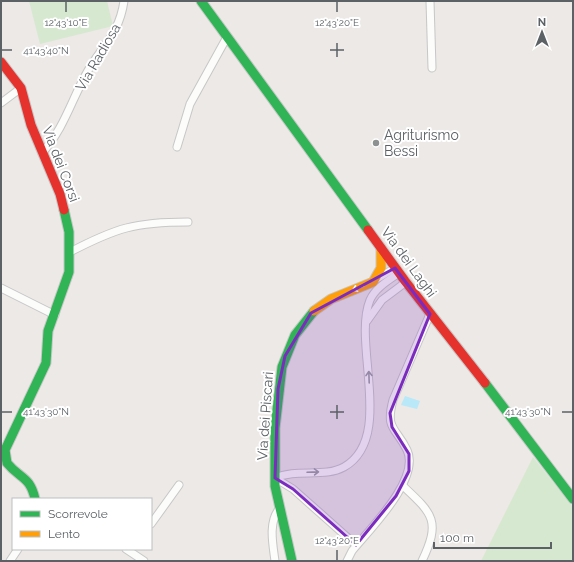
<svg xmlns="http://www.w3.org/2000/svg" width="574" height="562" viewBox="0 0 574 562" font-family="Raleway,sans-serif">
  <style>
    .green { fill: #d7e8d0 }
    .water { fill: #b9e8f8 }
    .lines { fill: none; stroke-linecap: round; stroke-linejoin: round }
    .street-casing { stroke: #c7c7c7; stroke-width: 9 }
    .fast-casing { stroke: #c7c7c7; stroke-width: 11 }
    .slow-casing { stroke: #c7c7c7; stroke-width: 11 }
    .jam-casing { stroke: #c7c7c7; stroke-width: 11 }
    .street { stroke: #fcfcfb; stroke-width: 7 }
    .fast { stroke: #30b455; stroke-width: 9 }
    .slow { stroke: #ff9f0a; stroke-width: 9 }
    .jam { stroke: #e5322d; stroke-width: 9 }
    .oneway { stroke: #fff }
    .oneway2 { stroke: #9b9fa1 }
    .marked { fill: #7b2cbf; fill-opacity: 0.2; stroke: #7b2cbf; stroke-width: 3; stroke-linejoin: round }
    .ticks { fill: none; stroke: #5b6165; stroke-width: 1.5 }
    .poi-dot { fill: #8e9192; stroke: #fff; stroke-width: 1.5 }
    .labels { text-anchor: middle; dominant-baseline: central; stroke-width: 4; stroke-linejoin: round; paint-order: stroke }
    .street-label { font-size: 14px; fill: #5b6165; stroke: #fff }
    .poi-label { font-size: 14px; fill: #5b6165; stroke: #fff; text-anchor: start }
    .ticks-label { font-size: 10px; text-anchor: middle; fill: #5b6165; stroke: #fff; stroke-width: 4; stroke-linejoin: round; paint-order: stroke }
  </style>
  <rect width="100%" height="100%" fill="#ece9e6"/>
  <!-- green -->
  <g class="green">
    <path d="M29 1H107L113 26 40 44Z"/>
    <path d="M533 457 573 507V561H481Z"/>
  </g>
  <!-- water -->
  <path class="water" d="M405 396 420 401 417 409 401 405Z"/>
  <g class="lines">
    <defs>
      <g id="street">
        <path d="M430 1 432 68"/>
        <path d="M1 103 21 88"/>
        <path d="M177 147 190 104 227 37"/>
        <path d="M42 153C63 130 71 102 85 76 100 47 119 36 124 1"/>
        <path d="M70 252C116 228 135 222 188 222"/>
        <path d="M375 280 395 268"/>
        <path d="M1 288 55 315"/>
        <path d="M367 321 382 300 406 282"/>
        <path d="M275 478C297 468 324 478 344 467 395 438 352 343 370 300 375 288 389 280 399 273"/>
        <path d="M275 478 293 489 356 545"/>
        <path d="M403 486C433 514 441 521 422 561"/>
        <path d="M151 524 179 485"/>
        <path d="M126 549 144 561"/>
        <path d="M10 561 18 549"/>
        <path d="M275 561C273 545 268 523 279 509"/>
        <path d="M347 561 352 551C369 530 421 479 407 450 396 427 385 430 393 400L430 314"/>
      </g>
      <g id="fast">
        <path d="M201 1 368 230"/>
        <path d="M485 383 573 499"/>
        <path d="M35 499C30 476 20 479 7 463L5 450 46 363 48 331 69 272V232L64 210"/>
        <path d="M292 561 275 486V428L282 367 295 335 314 311"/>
      </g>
      <path id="slow" d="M314 311 331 299 373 282 381 268V248"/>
      <g id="jam">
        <path d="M1 62 21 88 31 125 60 194 64 210"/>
        <path d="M368 230 405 281 485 383"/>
      </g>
    </defs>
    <!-- street casing -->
    <use href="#street" class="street-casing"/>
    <!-- fast casing -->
    <use href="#fast" class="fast-casing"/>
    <!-- slow casing -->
    <use href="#slow" class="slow-casing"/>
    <!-- jam casing -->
    <use href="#jam" class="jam-casing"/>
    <!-- street -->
    <use href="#street" class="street"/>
    <!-- fast -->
    <use href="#fast" class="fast"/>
    <!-- slow -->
    <use href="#slow" class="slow"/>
    <!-- jam -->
    <use href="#jam" class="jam"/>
  </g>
  <!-- one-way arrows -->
  <defs><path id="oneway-shaft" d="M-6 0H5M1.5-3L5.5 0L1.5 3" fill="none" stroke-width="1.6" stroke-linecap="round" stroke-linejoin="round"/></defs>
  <use class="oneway" href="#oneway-shaft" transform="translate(358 288) rotate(159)"/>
  <g class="oneway2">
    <use href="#oneway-shaft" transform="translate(369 377) rotate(-92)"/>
    <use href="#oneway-shaft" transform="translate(313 472) rotate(-2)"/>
  </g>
  <!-- marked area -->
  <path class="marked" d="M395 268 430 314 390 413 392 427 409 454V471L396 496 356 545 293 489 275 478 278 389 285 356 311 313Z"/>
  <!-- ticks -->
  <path class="ticks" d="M66 2V12M337 2V12M337 43V57M2 50H12M330 50H344M337 405V419M2 412H12M330 412H344M562 412H572M337 550V560"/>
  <!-- markers -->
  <circle class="poi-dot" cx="376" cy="143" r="4"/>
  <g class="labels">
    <!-- street labels -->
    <g class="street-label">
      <text transform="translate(98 57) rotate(-60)">Via Radiosa</text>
      <text transform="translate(61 164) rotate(69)">Via dei Corsi</text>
      <text transform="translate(409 262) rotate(54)">Via dei Laghi</text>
      <text transform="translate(265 416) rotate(-86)">Via dei Piscari</text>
    </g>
    <!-- poi labels -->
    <g class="poi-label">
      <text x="384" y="135">Agriturismo<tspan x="384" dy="16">Bessi</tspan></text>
    </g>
  </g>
  <g class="ticks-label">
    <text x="66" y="26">12°43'10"E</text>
    <text x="337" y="26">12°43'20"E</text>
    <text x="46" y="54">41°43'40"N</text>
    <text x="46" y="415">41°43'30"N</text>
    <text x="528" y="415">41°43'30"N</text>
    <text x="337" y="544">12°43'20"E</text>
  </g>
  <!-- border -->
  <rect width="574" height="562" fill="none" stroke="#5b6165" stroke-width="4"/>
  <!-- legend -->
  <rect x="12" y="498" width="140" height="52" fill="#ffffff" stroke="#bdc0c1"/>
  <rect x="20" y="511" width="20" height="6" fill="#30b455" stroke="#bdc0c1"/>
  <text x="48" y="518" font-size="12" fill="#5b6165">Scorrevole</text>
  <rect x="20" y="531" width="20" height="6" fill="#ff9f0a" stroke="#bdc0c1"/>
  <text x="48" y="538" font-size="12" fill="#5b6165">Lento</text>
  <!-- north arrow -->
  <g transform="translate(542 32)" stroke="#ffffff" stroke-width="3" paint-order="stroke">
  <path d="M0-3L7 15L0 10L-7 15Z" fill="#5b6165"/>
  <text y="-6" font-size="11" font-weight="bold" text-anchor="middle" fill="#5b6165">N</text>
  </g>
  <!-- scale -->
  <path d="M434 542v6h117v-6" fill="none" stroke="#5b6165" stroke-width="2"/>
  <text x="440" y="542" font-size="12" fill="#5b6165" stroke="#ffffff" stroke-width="3" paint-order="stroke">100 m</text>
</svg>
